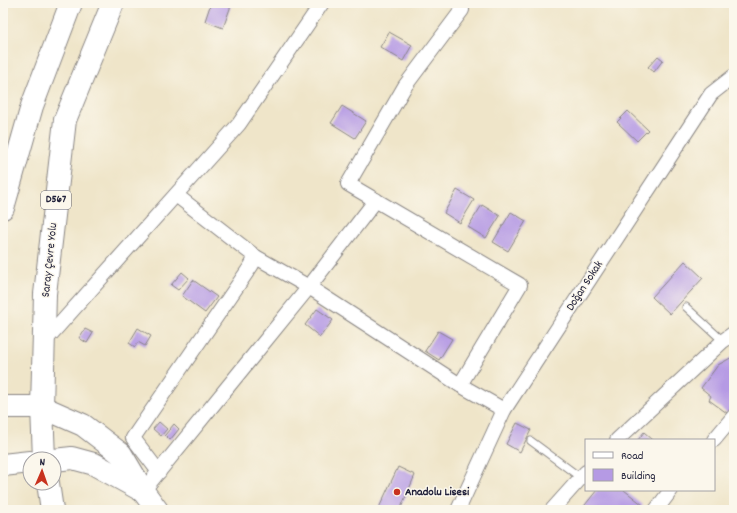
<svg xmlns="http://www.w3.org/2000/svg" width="737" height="513" viewBox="0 0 737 513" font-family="Dekko,sans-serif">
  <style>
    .building { fill: #b59ae4 }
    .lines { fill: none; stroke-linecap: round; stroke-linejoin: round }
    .service-casing { stroke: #888482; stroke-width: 9 }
    .minor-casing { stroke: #888482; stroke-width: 16 }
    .primary-casing { stroke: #888482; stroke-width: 24 }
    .trunk-casing { stroke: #888482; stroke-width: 24 }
    .service { stroke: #fff; stroke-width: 7 }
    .minor { stroke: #fff; stroke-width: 14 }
    .primary { stroke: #fff; stroke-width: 22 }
    .trunk { stroke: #fff; stroke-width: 22 }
    .poi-dot { fill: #c8321e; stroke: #fbf7ec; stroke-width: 1.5 }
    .labels { text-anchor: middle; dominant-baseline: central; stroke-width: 3; stroke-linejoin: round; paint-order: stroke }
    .shield { fill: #fbf7ec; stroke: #636270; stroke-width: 1 }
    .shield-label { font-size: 11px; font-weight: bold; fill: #22223b }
    .street-label { font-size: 12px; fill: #22223b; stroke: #fbf7ec }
    .poi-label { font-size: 12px; font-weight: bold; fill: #22223b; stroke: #fbf7ec; text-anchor: start }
  </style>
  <rect width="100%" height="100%" fill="#fbf7ec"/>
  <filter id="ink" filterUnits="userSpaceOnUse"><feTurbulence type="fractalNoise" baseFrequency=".025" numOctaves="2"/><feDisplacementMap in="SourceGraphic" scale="8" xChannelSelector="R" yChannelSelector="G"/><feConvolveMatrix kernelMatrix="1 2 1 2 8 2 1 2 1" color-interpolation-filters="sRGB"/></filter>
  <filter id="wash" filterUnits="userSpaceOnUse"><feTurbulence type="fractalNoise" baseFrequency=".012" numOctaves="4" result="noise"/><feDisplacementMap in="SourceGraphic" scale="16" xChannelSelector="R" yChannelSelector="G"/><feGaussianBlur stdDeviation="0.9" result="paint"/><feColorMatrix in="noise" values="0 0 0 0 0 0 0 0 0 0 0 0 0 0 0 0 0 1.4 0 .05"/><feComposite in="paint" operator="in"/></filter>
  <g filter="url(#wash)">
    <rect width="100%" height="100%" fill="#efe5c9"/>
    <g id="blocks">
      <!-- building -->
      <g class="building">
        <path d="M211 3H232L223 28 205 21Z"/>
        <path d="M389 32 412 45 403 61 380 47Z"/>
        <path d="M658 56 663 60 654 72 648 67Z"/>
        <path d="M342 106 366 121 355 138 331 123Z"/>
        <path d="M628 111 648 130 637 141 617 122Z"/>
        <path d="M457 190 474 200 460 223 444 213Z"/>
        <path d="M482 205 500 216 486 238 468 227Z"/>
        <path d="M511 212 526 221 508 251 493 242Z"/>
        <path d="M685 261 703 278 670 314 652 297Z"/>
        <path d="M182 272 189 278 178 290 171 285Z"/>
        <path d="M193 280 217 297 205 313 182 296Z"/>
        <path d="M317 309 333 320 320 337 305 325Z"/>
        <path d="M138 328 151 336 145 346 138 342 135 347 129 343Z"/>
        <path d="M85 329 93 333 87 343 79 338Z"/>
        <path d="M438 331 452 339 439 360 425 351Z"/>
        <path d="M734 356V412L731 416 709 400 711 396 701 388 718 365Z"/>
        <path d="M159 422 167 429 161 436 153 429Z"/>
        <path d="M517 423 531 430 520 452 506 444Z"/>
        <path d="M174 424 179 429 170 440 165 435Z"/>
        <path d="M644 432 653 440H638Z"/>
        <path d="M398 467 415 475 400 510H378Z"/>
        <path d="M597 490H624L643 505 639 510H581Z"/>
      </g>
    </g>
  </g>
  <g filter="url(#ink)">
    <use href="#blocks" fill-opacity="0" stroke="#888482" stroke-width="1"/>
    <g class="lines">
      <defs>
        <g id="service">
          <path d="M686 307 723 341"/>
          <path d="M531 441 581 478"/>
        </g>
        <g id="minor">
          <path d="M176 195 256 257 309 287 460 385 504 410"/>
          <path d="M44 342 239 124 322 3"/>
          <path d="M460 385 520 285 348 184 405 86 462 10"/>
          <path d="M617 440 723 341 734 333"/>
          <path d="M714 440 734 416"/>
          <path d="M159 472 133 438 251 266 256 257"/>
          <path d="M143 491 309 287 376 200"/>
          <path d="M458 510 504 410 711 94 734 76"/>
          <path d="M552 510 586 472"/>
          <path d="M656 510 671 490"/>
        </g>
        <g id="primary">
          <path d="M42 407 83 425 121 454 143 491 94 464 72 458 54 460"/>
          <path d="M143 491 157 510"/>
        </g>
        <g id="trunk">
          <path d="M3 208 32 106 71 3"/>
          <path d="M3 407H42"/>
          <path d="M44 459 42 407 45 294 65 120 113 3"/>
          <path d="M3 465 30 462"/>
          <path d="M48 483 52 510"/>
        </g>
      </defs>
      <!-- service casing -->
      <use href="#service" class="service-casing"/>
      <!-- minor casing -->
      <use href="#minor" class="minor-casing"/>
      <!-- primary casing -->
      <use href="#primary" class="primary-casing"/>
      <!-- trunk casing -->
      <use href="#trunk" class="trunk-casing"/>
      <!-- service -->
      <use href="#service" class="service"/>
      <!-- minor -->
      <use href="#minor" class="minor"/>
      <!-- primary -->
      <use href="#primary" class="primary"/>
      <!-- trunk -->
      <use href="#trunk" class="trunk"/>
    </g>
  </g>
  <!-- markers -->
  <circle class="poi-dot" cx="397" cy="492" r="4"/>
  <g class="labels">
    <!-- shield labels -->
    <rect class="shield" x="41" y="191" width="30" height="18" rx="3"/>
    <g class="shield-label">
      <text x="56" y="200">D567</text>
    </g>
    <!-- street labels -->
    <g class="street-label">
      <text transform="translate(50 260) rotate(-84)">Saray Çevre Yolu</text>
      <text transform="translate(585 286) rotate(-57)">Doğan Sokak</text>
    </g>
    <!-- poi labels -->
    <g class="poi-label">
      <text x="405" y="492">Anadolu Lisesi</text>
    </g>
  </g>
  <!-- margin -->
  <rect width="737" height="513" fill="none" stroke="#fbf7ec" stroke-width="16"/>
  <!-- legend -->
  <rect x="585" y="439" width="130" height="52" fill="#fbf7ec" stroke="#a4a2a5"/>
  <rect x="593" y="452" width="20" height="6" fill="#ffffff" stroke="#a4a2a5"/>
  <text x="621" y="459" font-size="12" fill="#22223b">Road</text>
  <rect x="593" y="469" width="20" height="12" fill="#b59ae4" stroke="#a4a2a5"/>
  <text x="621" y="479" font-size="12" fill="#22223b">Building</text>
  <!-- north arrow -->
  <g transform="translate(42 471) rotate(2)"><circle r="19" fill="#fbf7ec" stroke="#a4a2a5"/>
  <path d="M0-3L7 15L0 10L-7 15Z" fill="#c8321e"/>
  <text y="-6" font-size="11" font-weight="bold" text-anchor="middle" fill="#22223b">N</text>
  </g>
</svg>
